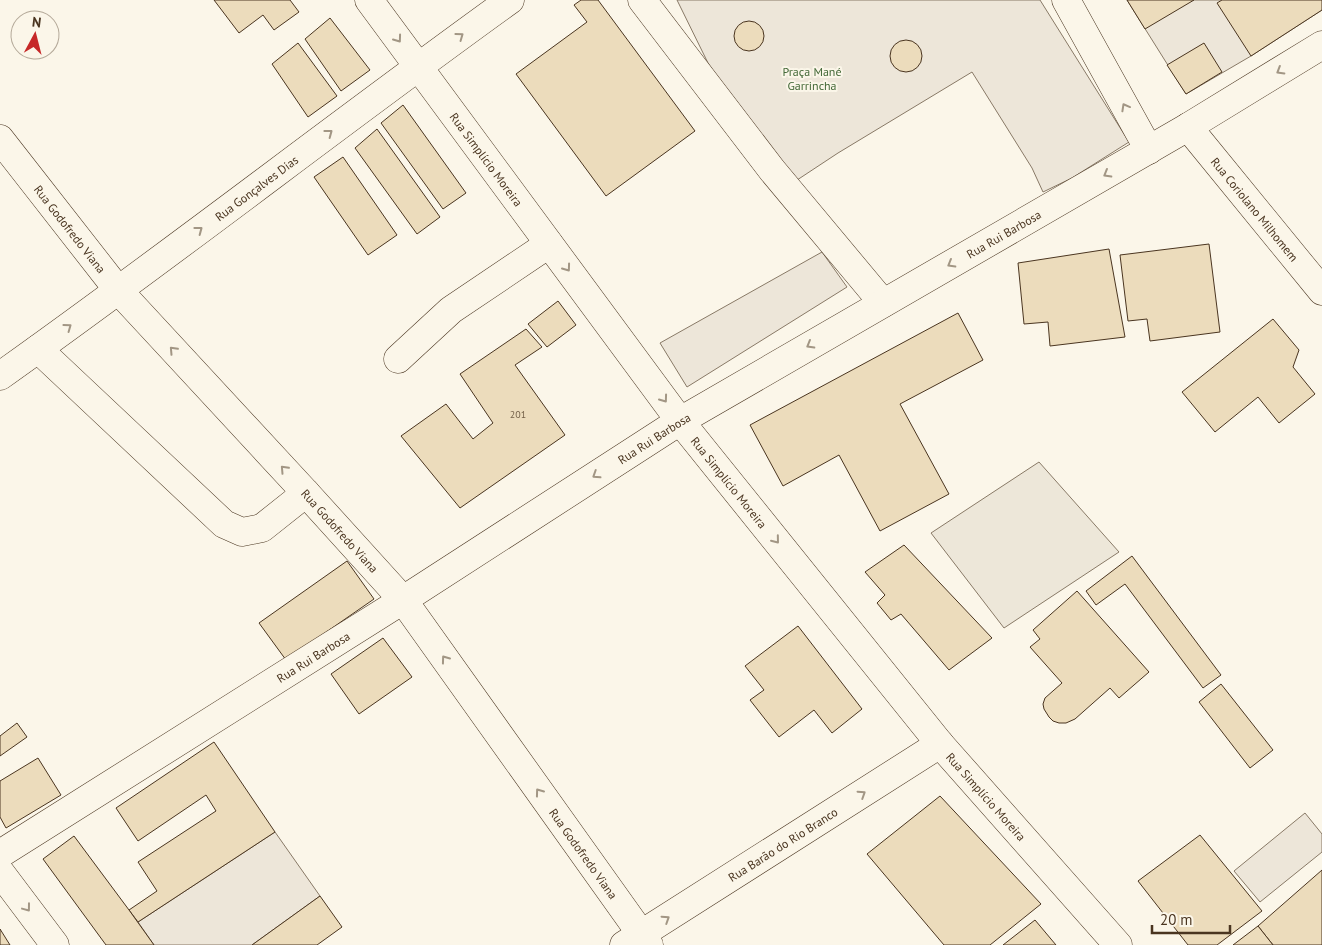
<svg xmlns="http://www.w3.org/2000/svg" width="1322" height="945" viewBox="0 0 1322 945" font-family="'PT Sans',sans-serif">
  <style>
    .green { fill: #ede6d9; stroke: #887966 }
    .parking { fill: #ede7d9; stroke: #887966 }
    .building { fill: #ecdcbc; stroke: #4a3520 }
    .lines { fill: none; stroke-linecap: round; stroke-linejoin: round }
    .minor-casing { stroke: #4a3520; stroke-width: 29 }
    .major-casing { stroke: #4a3520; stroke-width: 29 }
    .minor { stroke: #fbf6e9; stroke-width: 28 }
    .major { stroke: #fbf6e9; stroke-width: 28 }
    .oneway { stroke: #a29684 }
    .labels { text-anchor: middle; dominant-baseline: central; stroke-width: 4; stroke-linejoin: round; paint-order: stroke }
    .number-label { font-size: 10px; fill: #725f47 }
    .park-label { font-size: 12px; fill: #436837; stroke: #fbf6e9 }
    .street-label { font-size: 12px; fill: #4a3520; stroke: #fbf6e9 }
  </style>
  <rect width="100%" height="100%" fill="#fbf6e9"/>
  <!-- green -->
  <g class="green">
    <path d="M677 0H1040L1129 142 1072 178 1043 192 1032 168 972 72 838 153 788 186 708 63Z"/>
    <path d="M1127 0H1322V10L1251 56 1186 94Z"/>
    <path d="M822 252 847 287 687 387 660 343Z"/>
    <path d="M1305 813 1322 834V852L1260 902 1234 871Z"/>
    <path d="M275 832 320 896 252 945H154L138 922Z"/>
  </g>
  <!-- parking -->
  <path class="parking" d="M1039 462 1119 552 1004 628 931 533Z"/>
  <!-- building -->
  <g class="building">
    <path d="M214 0H290L299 12 274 30 263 15 239 33Z"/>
    <path d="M581 0H598L695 131 606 196 516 74 587 22 574 5Z"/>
    <path d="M1127 0H1194L1145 29Z"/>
    <path d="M1222 0H1322V10L1251 56 1217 3Z"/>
    <path d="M330 18 370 70 341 91 305 39Z"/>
    <circle cx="749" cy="36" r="15"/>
    <circle cx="906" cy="56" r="16"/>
    <path d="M298 43 337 96 308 117 272 64Z"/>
    <path d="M1204 43 1222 72 1186 94 1167 65Z"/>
    <path d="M403 105 466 193 443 209 381 123Z"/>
    <path d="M377 129 440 217 417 234 355 148Z"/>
    <path d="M343 157 397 235 368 255 314 177Z"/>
    <path d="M1209 244 1220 332 1150 341 1147 319 1128 321 1120 255Z"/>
    <path d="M1109 249 1125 337 1050 346 1048 322 1024 324 1018 263Z"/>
    <path d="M558 301 576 325 547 347 528 324Z"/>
    <path d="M958 313 983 360 900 404 949 494 880 531 839 455 783 486 750 425Z"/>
    <path d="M1273 319 1299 350 1293 367 1315 394 1279 423 1258 397 1215 432 1182 392Z"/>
    <path d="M526 329 542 347 515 365 565 435 460 508 401 436 446 404 473 439 493 423 460 374Z"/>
    <path d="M904 545 992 638 949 670 901 614 891 620 877 603 885 595 865 572Z"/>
    <path d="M1132 556 1221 675 1203 688 1125 584 1096 605 1086 591Z"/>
    <path d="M347 561 374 599 286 660 259 623Z"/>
    <path d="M1077 591 1149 672 1119 698 1110 688 1075 719 1066 723H1059L1053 721 1049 717 1044 709 1043 704 1045 698 1062 683 1030 647 1040 639 1033 630Z"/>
    <path d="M798 626 862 709 832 733 814 710 779 737 750 700 764 690 745 666Z"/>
    <path d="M383 638 412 677 359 714 331 674Z"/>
    <path d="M1221 684 1273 750 1250 768 1199 702Z"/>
    <path d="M17 723 27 737 0 756V736Z"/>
    <path d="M214 742 275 832 138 922 129 910 157 891 138 862 216 811 206 795 138 841 116 808Z"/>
    <path d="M38 758 61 795 6 828 0 817V781Z"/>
    <path d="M940 796 1041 904 990 945H944L867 854Z"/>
    <path d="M1200 835 1262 911 1217 945H1188L1138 881Z"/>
    <path d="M74 836 129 910 154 945H106L43 859Z"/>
    <path d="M1322 870V945H1273L1258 926Z"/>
    <path d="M320 896 342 927 317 945H252Z"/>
    <path d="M1035 920 1056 945H1003Z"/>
    <path d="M1258 926 1273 945H1233Z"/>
    <path d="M0 929 10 945H0Z"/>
  </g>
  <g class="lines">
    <defs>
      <g id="minor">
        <path d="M642 0 772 170 883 303"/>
        <path d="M1066 0 1149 150"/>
        <path id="s1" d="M1188 127 1322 291"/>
        <path d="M38 349 224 524 242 532 262 528 306 493"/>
        <path d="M398 359 451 310 549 244"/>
        <path id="s2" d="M0 376C172 254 339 123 510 0"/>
        <path id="s3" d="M0 854 403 600 680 421 1188 127 1322 45"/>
        <path id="s4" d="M624 945 940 744"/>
      </g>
      <g id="major">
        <path id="s5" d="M369 0 680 421 940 744 1118 945"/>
        <path id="s6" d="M0 139 118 290 306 493 403 600 649 945"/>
        <path d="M0 872 55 945"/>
      </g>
    </defs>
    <!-- minor casing -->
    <use href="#minor" class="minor-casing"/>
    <!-- major casing -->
    <use href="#major" class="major-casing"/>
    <!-- minor -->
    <use href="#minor" class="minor"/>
    <!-- major -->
    <use href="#major" class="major"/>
  </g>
  <!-- one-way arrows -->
  <defs><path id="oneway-chevron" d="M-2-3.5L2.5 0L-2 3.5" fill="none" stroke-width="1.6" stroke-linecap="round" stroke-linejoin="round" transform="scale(1.25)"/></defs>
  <g class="oneway">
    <use href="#oneway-chevron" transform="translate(460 36) rotate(-36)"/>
    <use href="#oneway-chevron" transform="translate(398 39) rotate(54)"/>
    <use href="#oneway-chevron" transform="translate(1280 71) rotate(149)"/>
    <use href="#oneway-chevron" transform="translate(1125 107) rotate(-119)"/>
    <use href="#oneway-chevron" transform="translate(329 133) rotate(-37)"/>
    <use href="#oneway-chevron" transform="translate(1107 174) rotate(150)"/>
    <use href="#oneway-chevron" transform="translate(199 230) rotate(-37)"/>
    <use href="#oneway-chevron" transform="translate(951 264) rotate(150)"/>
    <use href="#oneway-chevron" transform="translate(567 268) rotate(54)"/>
    <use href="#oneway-chevron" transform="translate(68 327) rotate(-36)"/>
    <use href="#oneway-chevron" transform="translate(810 345) rotate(150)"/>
    <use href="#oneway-chevron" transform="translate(173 350) rotate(-133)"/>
    <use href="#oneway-chevron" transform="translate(664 399) rotate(54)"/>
    <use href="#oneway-chevron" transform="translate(284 469) rotate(-133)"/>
    <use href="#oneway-chevron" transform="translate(596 475) rotate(147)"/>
    <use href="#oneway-chevron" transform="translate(776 540) rotate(51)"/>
    <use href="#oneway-chevron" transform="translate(445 659) rotate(-126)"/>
    <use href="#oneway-chevron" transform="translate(539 792) rotate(-126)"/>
    <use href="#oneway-chevron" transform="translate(862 794) rotate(-33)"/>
    <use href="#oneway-chevron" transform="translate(27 908) rotate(53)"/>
    <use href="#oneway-chevron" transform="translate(666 919) rotate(-33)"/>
  </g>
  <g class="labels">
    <!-- number labels -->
    <g class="number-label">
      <text x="518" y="414">201</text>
    </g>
    <!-- park labels -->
    <g class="park-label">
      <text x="812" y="71">Praça Mané<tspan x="812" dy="14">Garrincha</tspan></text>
    </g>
    <!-- street labels -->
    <g class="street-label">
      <text stroke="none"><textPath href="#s5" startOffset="198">Rua Simplício Moreira</textPath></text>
      <text stroke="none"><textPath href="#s2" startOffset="318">Rua Gonçalves Dias</textPath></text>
      <text stroke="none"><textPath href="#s1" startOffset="106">Rua Coriolano Milhomem</textPath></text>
      <text stroke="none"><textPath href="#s6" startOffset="114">Rua Godofredo Viana</textPath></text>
      <text stroke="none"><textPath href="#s3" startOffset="1180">Rua Rui Barbosa</textPath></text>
      <text stroke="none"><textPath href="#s3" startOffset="775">Rua Rui Barbosa</textPath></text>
      <text stroke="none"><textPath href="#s5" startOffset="602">Rua Simplício Moreira</textPath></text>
      <text stroke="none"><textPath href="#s6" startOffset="519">Rua Godofredo Viana</textPath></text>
      <text stroke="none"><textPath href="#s3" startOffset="370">Rua Rui Barbosa</textPath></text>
      <text stroke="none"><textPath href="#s5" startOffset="1008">Rua Simplício Moreira</textPath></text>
      <text stroke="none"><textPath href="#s4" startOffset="188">Rua Barão do Rio Branco</textPath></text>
      <text stroke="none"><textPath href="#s6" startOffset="924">Rua Godofredo Viana</textPath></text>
    </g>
  </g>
  <!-- north arrow -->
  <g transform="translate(35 35) rotate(7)"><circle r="24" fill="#fbf6e9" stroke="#b4a999"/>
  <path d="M0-4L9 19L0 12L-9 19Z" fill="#c62828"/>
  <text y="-8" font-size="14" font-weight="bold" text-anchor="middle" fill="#4a3520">N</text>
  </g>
  <!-- scale -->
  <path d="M1152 925v8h78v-8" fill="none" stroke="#4a3520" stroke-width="2.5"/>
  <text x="1160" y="925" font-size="15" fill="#4a3520" stroke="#fbf6e9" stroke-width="4" paint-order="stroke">20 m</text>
</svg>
